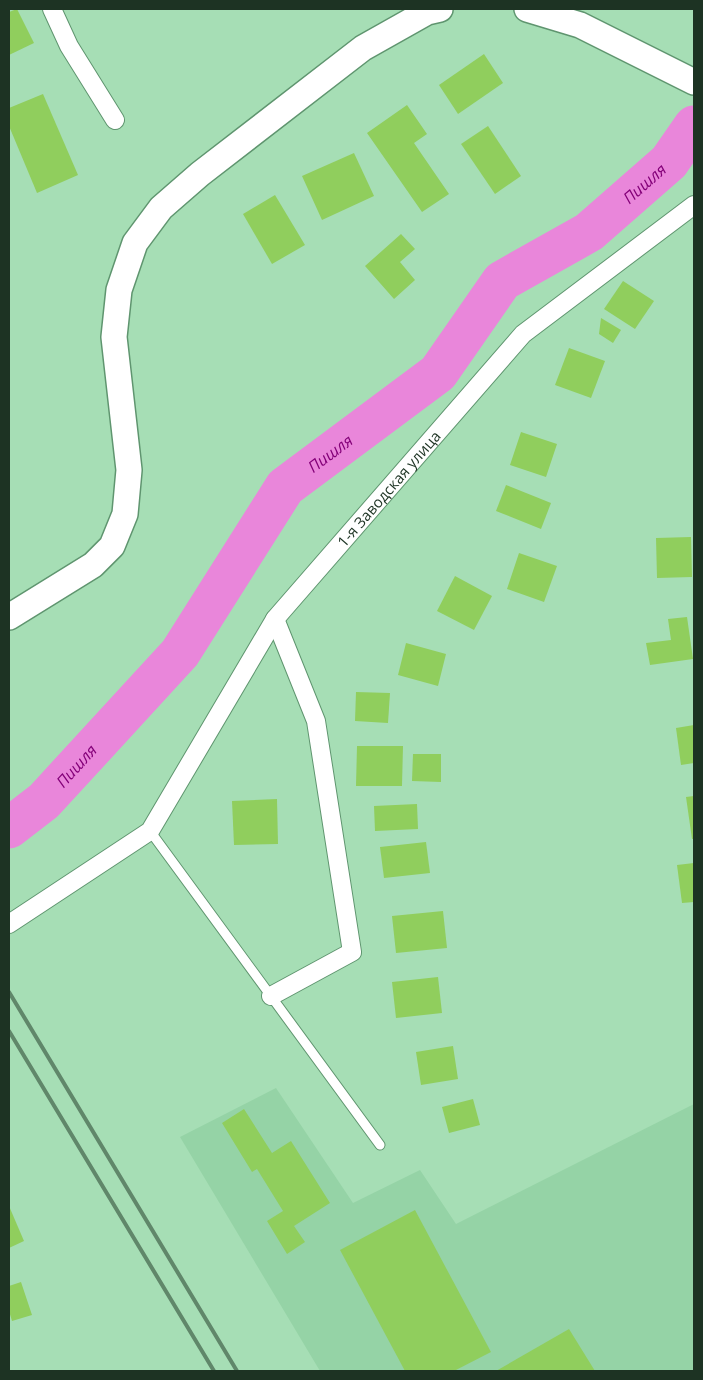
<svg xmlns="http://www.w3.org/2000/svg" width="703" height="1380" viewBox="0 0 703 1380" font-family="'Open Sans',sans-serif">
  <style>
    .built { fill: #95d3a6 }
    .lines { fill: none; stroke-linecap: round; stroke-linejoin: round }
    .river { stroke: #e986da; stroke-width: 41 }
    .building { fill: #90ce5d }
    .lane-casing { stroke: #5f956f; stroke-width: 11 }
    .street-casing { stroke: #5f956f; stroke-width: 20 }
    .secondary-casing { stroke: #5f956f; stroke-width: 28 }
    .lane { stroke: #fff; stroke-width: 9 }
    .street { stroke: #fff; stroke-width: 18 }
    .secondary { stroke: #fff; stroke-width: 25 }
    .rail { stroke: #60876a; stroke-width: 4 }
    .labels { text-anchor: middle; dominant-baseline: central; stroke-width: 4.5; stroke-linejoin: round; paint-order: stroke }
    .street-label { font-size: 15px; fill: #1d3323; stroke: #a6deb5 }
    .water-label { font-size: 16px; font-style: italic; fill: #830178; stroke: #a6deb5 }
  </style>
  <rect width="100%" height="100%" fill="#a6deb5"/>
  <!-- built -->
  <path class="built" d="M276 1088 353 1203 420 1170 456 1224 694 1104V1371H320L180 1137Z"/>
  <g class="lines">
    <!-- river -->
    <path class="river" id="s1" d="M9 828 44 801 180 653 285 487 438 373 502 281 589 232 669 162 694 126"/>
  </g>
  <!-- building -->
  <g class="building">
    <path d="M17 9 34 43 9 55V12Z"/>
    <path d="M484 54 503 83 458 114 439 85Z"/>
    <path d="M43 94 78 175 37 193 9 126V108Z"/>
    <path d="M407 105 427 134 414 143 449 194 422 212 367 133Z"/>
    <path d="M488 126 521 176 495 194 461 144Z"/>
    <path d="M354 153 374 196 322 220 302 176Z"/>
    <path d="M275 195 305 245 272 264 243 214Z"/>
    <path d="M401 234 415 249 400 262 415 280 394 299 365 266Z"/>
    <path d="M623 281 654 301 635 329 604 309Z"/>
    <path d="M601 318 621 330 613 343 599 334Z"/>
    <path d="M569 348 605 361 591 398 555 385Z"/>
    <path d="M521 432 557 444 546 477 510 465Z"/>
    <path d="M506 485 551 503 541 529 496 511Z"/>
    <path d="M691 537 692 577 657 578 656 538Z"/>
    <path d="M519 553 557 566 544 602 507 589Z"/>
    <path d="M455 576 492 596 474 630 437 611Z"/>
    <path d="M687 617 693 659 650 665 646 643 671 640 668 619Z"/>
    <path d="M406 643 446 654 438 686 398 675Z"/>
    <path d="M356 692 390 693 388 723 355 721Z"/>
    <path d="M694 725V763L681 765 676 728Z"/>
    <path d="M357 746H403L402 786H356Z"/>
    <path d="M413 754H441V782L412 781Z"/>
    <path d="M694 796V839H692L686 797Z"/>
    <path d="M277 799 278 844 234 845 232 801Z"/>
    <path d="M417 804 418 829 375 831 374 806Z"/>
    <path d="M426 842 430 873 384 878 380 847Z"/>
    <path d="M694 863V902L682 903 677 865Z"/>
    <path d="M443 911 447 948 396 953 392 916Z"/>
    <path d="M438 977 442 1013 396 1018 392 982Z"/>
    <path d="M453 1046 458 1079 421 1085 416 1052Z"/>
    <path d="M473 1099 480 1125 449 1133 442 1107Z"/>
    <path d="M244 1109 272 1153 291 1141 330 1203 294 1226 305 1242 287 1254 267 1221 283 1211 257 1169 252 1172 222 1123Z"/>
    <path d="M9 1206 24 1241 9 1248Z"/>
    <path d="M415 1210 491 1352 454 1371H405L340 1250Z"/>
    <path d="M21 1282 32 1315 12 1321 9 1311V1286Z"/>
    <path d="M569 1329 595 1371H496Z"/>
  </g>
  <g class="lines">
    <defs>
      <path id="lane" d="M150 831 380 1145"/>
      <g id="street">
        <path d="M52 9 69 46 115 120"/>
        <path id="s2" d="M9 924 150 831 275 619 523 334 694 205"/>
        <path d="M271 996 352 952 316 721 275 619"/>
      </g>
      <g id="secondary">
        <path d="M527 9 580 25 694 82"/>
        <path d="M9 617 93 565 112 546 125 514 129 470 114 337 119 290 135 243 161 208 200 174 363 48 427 12 440 9"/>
      </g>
    </defs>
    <!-- lane casing -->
    <use href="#lane" class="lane-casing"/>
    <!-- street casing -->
    <use href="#street" class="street-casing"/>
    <!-- secondary casing -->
    <use href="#secondary" class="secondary-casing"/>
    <!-- lane -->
    <use href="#lane" class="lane"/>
    <!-- street -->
    <use href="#street" class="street"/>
    <!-- secondary -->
    <use href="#secondary" class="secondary"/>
    <!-- rail -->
    <g class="rail">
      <path d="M9 992 237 1371"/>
      <path d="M9 1031 214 1371"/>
    </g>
  </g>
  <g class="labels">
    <!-- street labels -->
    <g class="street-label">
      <text stroke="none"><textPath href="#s2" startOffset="588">1-я Заводская улица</textPath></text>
    </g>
    <!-- water labels -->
    <g class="water-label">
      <text stroke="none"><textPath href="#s1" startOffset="918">Пишля</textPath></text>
      <text stroke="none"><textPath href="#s1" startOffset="498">Пишля</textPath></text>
      <text stroke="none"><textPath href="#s1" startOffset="92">Пишля</textPath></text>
    </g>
  </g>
  <!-- border -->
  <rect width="703" height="1380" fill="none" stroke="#1d3323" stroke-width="20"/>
</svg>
